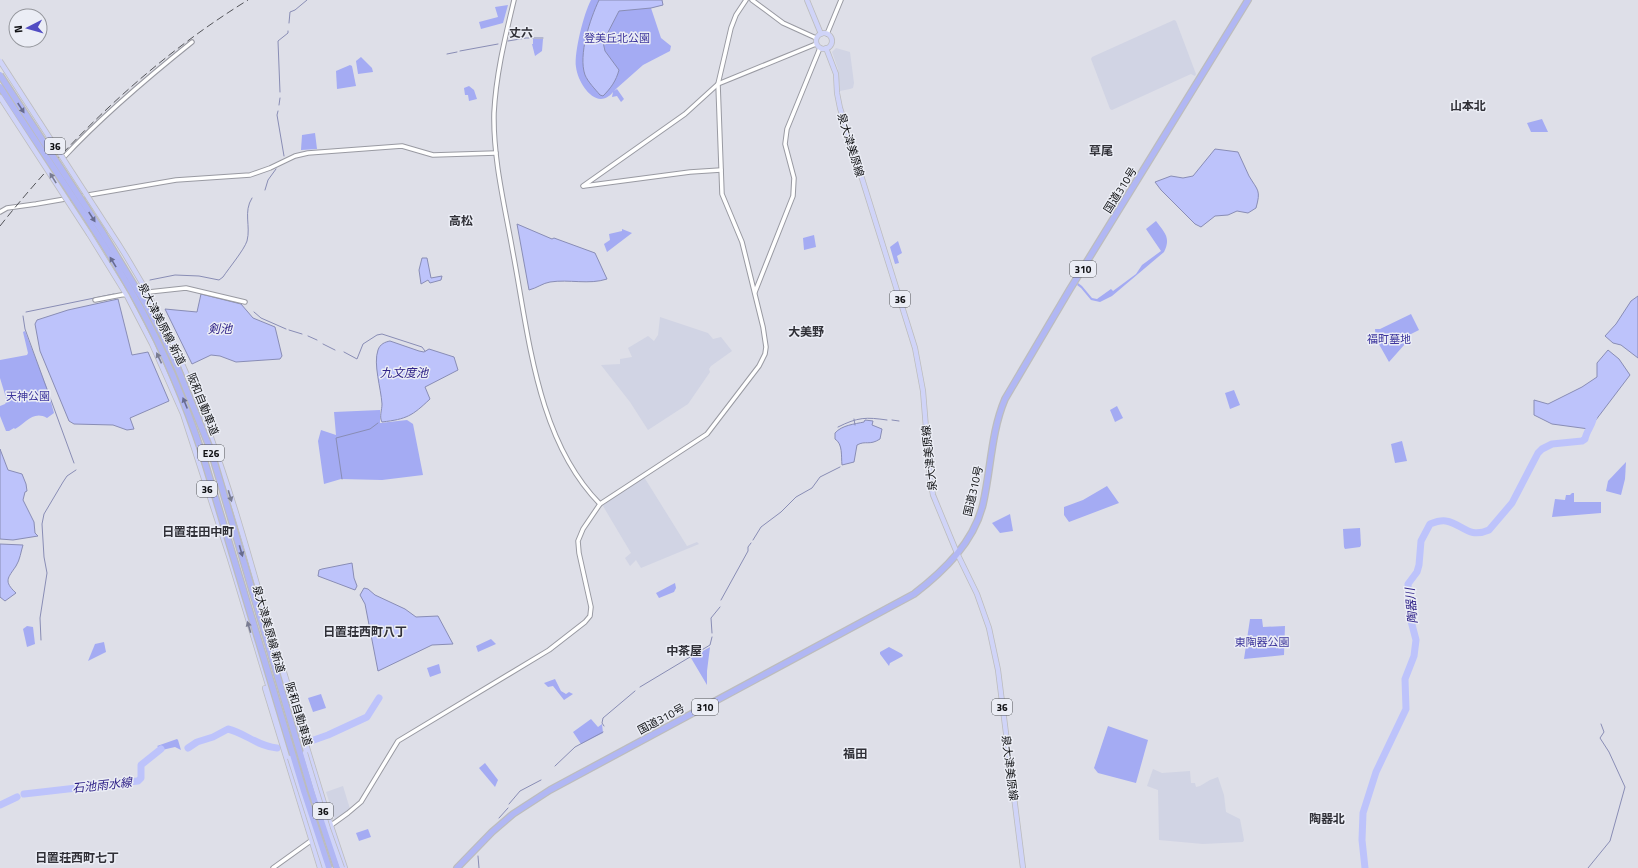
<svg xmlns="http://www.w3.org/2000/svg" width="1638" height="868" viewBox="0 0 1638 868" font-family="'Titillium Web','Noto Sans JP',sans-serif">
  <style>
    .built { fill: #d1d4e4 }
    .green { fill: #a4abf3 }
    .water { fill: #bdc3fb; stroke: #898db5 }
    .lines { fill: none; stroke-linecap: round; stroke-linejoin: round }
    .stream { stroke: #898db5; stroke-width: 1 }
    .river { stroke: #bdc3fb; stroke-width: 7 }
    .minor-casing { stroke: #999aa2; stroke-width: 5.5 }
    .major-casing { stroke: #bcbcbd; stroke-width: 6 }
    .highway-casing { stroke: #bcbcbd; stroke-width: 8 }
    .minor { stroke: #fff; stroke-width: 3.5 }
    .major { stroke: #d0d4f8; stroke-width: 4.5 }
    .highway { stroke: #b1b7f4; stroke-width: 5.5 }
    .rail { stroke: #535459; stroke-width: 1; stroke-dasharray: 8 4; stroke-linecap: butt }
    .major-bridge-casing { stroke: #bcbcbd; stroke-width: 6; stroke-linecap: butt }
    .highway-bridge-casing { stroke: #bcbcbd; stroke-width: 8; stroke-linecap: butt }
    .major-bridge { stroke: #d0d4f8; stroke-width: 4.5 }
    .highway-bridge { stroke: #b1b7f4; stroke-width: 5.5 }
    .oneway { fill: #686c8f }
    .oneway2 { fill: #797c91 }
    .labels { text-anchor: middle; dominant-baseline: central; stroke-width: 3; stroke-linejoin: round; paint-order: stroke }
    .shield { fill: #ebedf5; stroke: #515257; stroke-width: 1 }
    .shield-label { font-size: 10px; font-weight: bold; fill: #0f1013 }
    .park-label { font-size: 11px; fill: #3e379d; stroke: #ebedf5 }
    .street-label { font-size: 11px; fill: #0f1013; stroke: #ebedf5 }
    .neighbourhood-label { font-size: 12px; font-weight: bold; fill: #303037; stroke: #ebedf5 }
    .water-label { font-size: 12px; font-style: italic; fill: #2f2288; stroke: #ebedf5 }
  </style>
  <rect width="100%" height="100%" fill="#dedfe8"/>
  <!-- built -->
  <g class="built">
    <path d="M1174 20 1176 21 1196 74 1195 76 1191 74 1112 110 1110 109 1091 59 1092 57Z"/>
    <path d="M836 48 850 52 854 83 853 88 850 89 840 91 838 69 832 52Z"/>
    <path d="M660 317 708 333 713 339 721 337 732 351 711 366 709 369 710 372 688 404 648 430 630 402 601 365 620 364V359L632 357 628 348 648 336 654 341 658 335Z"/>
    <path d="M644 477 687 546 697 542 699 544 641 568 636 560 630 566 625 558 631 553 603 506 606 501Z"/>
    <path d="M1153 769 1162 773 1190 771 1191 783H1195L1196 787 1200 786 1210 780 1218 777 1224 795 1226 812 1240 819 1244 840 1243 842 1203 844 1159 840 1158 790 1147 786Z"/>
    <path d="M343 786 350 809 335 820 326 792Z"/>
  </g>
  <!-- green -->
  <g class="green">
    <path d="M591 0H662L663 5 651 8 661 38 671 46 670 51 643 65 617 88 614 91 617 89 624 99 621 102 617 96 612 97 613 92C597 112 578 84 576 67 574 52 584 13 591 0Z"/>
    <path d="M508 5 503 23 481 29 479 22 498 17 495 7Z"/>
    <path d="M533 39H543L542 51 535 56 532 44H533Z"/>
    <path d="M361 57 372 68 373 72 358 74 356 61Z"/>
    <path d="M350 65 352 66 356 86 337 89 336 71Z"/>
    <path d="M469 86 474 90 477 99 469 101 468 95H465L464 88Z"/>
    <path d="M1542 119 1548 132H1531L1527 123Z"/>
    <path d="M315 133 317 149 301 150 302 135Z"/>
    <path d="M1156 221C1165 233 1171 238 1164 252L1112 296 1100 302 1091 300 1081 288 1077 285 1078 283 1082 286 1092 298 1097 299 1111 289 1113 291 1136 274 1142 265 1161 251 1146 229Z"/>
    <path d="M622 229 632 233 607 252 604 244 610 240 609 234 622 231Z"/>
    <path d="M814 235 816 247 804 250 803 238Z"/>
    <path d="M898 241 902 253 897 256 899 263 895 264 890 247Z"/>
    <path d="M1411 314 1419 330 1401 339 1405 344 1389 362 1376 339 1375 329H1380Z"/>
    <path d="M25 331 47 388 54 413 47 418C33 410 25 424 15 429L14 428 9 431H6L0 416V406L5 404 7 401 0 378V360L27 355 28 353 23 332Z"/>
    <path d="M1234 390 1240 405 1230 409 1225 393Z"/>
    <path d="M1117 406 1123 418 1115 422 1110 410Z"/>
    <path d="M380 410V423L407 420 413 424 423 475 382 480 341 479 324 484 318 441 321 430 336 435 334 412Z"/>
    <path d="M1402 441 1407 461 1395 463 1391 444Z"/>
    <path d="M1626 462 1625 479 1621 495 1606 491 1608 481Z"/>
    <path d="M1107 486 1119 503 1069 522 1064 515V507L1083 500Z"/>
    <path d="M1572 493H1574V502H1601V513L1552 517 1555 499 1565 500 1566 495H1570Z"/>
    <path d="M1010 514 1013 531 1000 533 992 523Z"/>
    <path d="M1360 528 1361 545 1360 547 1345 549 1344 547 1343 529Z"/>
    <path d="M675 583 676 588 674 592 659 598 656 593Z"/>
    <path d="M1250 619H1262L1263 627 1285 626 1284 655 1244 659Z"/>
    <path d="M27 626 33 627 35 644 27 647 23 629Z"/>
    <path d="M491 639 496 644 478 652 476 646Z"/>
    <path d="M104 642 106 652 88 661 95 644Z"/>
    <path d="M710 647 707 671V685L691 658Z"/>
    <path d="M889 647 902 654 903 656 890 663 889 666 880 654V652Z"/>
    <path d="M439 664 441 673 430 677 427 668Z"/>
    <path d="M555 679 561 691 566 694 569 692 573 694 564 700 553 686 548 687 544 683Z"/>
    <path d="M321 694 326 708 313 712 308 698Z"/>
    <path d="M591 719 598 727 602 724 603 733 581 744 573 732Z"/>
    <path d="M1108 726 1148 740 1136 783 1098 773 1094 768Z"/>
    <path d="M177 739 178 740 181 750 175 747 162 750 157 746Z"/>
    <path d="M485 763 498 780 495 787 479 768Z"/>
    <path d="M368 829 371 837 359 841 356 833Z"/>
  </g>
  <!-- water -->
  <g class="water">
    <path d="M599 0H662L663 5 651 8 619 11 603 42 605 51 619 70C616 81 611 88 603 96L600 95C595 89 588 82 585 75 578 55 590 19 599 0Z"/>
    <path d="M1215 149 1238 152C1242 160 1245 168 1249 176 1258 191 1261 190 1256 208L1248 213 1237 211 1228 215 1215 216 1201 227 1195 224 1161 190 1155 182 1171 176 1183 178 1193 176Z"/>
    <path d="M517 224 552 239 554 238 595 253 607 279C589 285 569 279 550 282 543 283 537 288 529 290Z"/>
    <path d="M422 258H427L431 278 442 276 441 280 430 283 428 280 421 284 419 270Z"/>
    <path d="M201 294 241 304 253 318 275 327 282 356 280 359 236 362 220 356 211 355 192 364 165 309 197 312Z"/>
    <path d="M1638 296V358L1621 345 1613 343 1605 336 1616 324 1631 301Z"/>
    <path d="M118 299 132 355 148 352 169 401 130 418 134 429 127 430 113 425 74 424 69 421 40 351 35 324 37 320 68 310Z"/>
    <path d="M390 341 419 351 424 352 429 349 454 357 458 370 425 387 430 399C412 416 407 419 382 422 379 417 382 410 382 404 381 388 373 364 378 350 380 344 385 342 390 341Z"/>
    <path d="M1608 350 1619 359 1630 375 1589 429 1552 424 1534 415V400L1548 404 1582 387 1597 377V363Z"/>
    <path d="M865 420 873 421 872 425 882 429 880 439C869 446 866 440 857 445L854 462 842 465C841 456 843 444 835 439V433C842 425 855 424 864 422Z"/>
    <path d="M0 449 8 470 22 474 26 484 27 491 25 492 23 500 34 522 35 533 38 536 13 540 0 539Z"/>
    <path d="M0 544 23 545C21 551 20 560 16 566 8 578 3 581 16 593L5 601 0 597Z"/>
    <path d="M352 563 354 578 357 586 355 590 318 576 319 570 322 569Z"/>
    <path d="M364 588 368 589 375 595 405 609 416 617 438 616 453 644 432 645 378 671 365 604 360 595Z"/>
  </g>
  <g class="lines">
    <!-- stream -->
    <g class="stream">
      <path d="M289 23 290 12 295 10 307 0"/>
      <path d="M508 41 526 38H543"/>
      <path d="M460 51 498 44"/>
      <path d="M447 54 457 52"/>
      <path d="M280 92 278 41 288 33V31"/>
      <path d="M279 105 280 98"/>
      <path d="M278 111 277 115 284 156"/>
      <path d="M265 190 268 180 276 169"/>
      <path d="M150 280 175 275 199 276 219 280 223 277C229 268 244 250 247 241 251 226 243 212 252 198"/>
      <path d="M26 312 114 294"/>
      <path d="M254 312 261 318 286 329"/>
      <path d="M23 316 25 329 74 463"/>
      <path d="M289 330 302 334"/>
      <path d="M308 336 317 340"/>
      <path d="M323 344 335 350"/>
      <path d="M344 352 357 359 363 344 377 335 382 334 422 347 425 351"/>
      <path d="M854 419 855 425"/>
      <path d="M892 420 899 421"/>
      <path d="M838 427C858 417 866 417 887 420"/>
      <path d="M342 479 336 438 370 429 378 423"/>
      <path d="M753 540 761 527 781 512 796 497 812 488 820 477 840 467"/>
      <path d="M721 600 748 551V547L751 543"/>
      <path d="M712 633 711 618 720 607"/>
      <path d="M41 640 40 618 47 573 44 557 42 524 44 514 63 482 67 476 76 470"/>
      <path d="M640 687 710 645 712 637"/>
      <path d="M604 726 602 723 603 718 635 691"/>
      <path d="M555 766 575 747 603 732"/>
      <path d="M509 804 520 791 541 780"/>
      <path d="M499 818 508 808"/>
      <path d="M478 856 479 868"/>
      <path d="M1588 868 1610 841 1625 787 1609 752 1600 738 1604 732 1601 724"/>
    </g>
    <!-- river -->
    <g class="river">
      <path d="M311 741 328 735 367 717 379 698"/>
      <path d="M188 748 197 742 213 737 228 729C245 733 259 747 277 748"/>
      <path d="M24 794 138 781 141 778V765L161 749"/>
      <path d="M0 805 17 797"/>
      <path d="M1365 868 1362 840 1363 813 1376 772 1406 709 1405 679 1414 656 1416 640 1410 617 1408 584 1417 572 1419 565 1421 541 1430 524C1435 522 1441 520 1446 521 1463 524 1468 539 1489 530L1512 503 1538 453 1542 449 1552 444 1582 441 1585 439C1587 429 1594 424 1594 414"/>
    </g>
    <defs>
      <g id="minor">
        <path d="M514 0C505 38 496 74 494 113 493 160 505 207 513 253 529 337 537 440 600 504"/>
        <path d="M752 0 783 23 816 38"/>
        <path d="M827 34 841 0"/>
        <path d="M64 157C103 115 147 78 192 42"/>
        <path d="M583 186 685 114 718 84 816 44"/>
        <path d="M584 186 690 172 721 170"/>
        <path d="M0 212 7 208 36 204 176 180 250 175 270 168 295 156 308 153 402 146 433 155 496 153"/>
        <path d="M755 292 793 196 794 178 785 144 787 129 820 48"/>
        <path d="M95 300 121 295 186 288 245 302"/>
        <path d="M330 826 348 813 361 802 398 741 549 650 585 622 590 616 591 607 579 553 578 541 583 529 600 504 707 434 759 366 765 354 766 347 763 327 742 242 722 194 718 84 731 28 736 15 746 0"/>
        <path d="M273 868 312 840"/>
      </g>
      <g id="major">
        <path d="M807 0 821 34"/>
        <circle cx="824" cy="41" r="8"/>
        <path d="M826 48 836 74 837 93 840 108 915 348 923 391 930 478 933 495 957 553 977 594 989 628 998 670 1023 868"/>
        <path d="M110 231C140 276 166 325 187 375 238 497 267 627 305 753"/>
        <path d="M89 234 126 294 152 344 183 414 230 559 290 758"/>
        <path d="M283 669 331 826 345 868"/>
        <path d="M265 688 320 868"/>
      </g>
      <path id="highway" d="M457 868 492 832 513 814 550 790 914 594C944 571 974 542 983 504 991 469 991 432 1005 399L1070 289 1248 0"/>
    </defs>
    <!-- minor casing -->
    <use href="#minor" class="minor-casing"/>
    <!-- major casing -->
    <use href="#major" class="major-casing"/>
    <!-- highway casing -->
    <use href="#highway" class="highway-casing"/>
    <!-- minor -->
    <use href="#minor" class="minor"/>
    <!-- major -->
    <use href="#major" class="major"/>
    <!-- highway -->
    <use href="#highway" class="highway"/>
    <!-- rail -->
    <path class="rail" d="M0 226C70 138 152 59 248 0"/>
    <defs>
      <g id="major-bridge">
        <path d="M0 61 110 231"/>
        <path d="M0 97 89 234"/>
        <path d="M305 753 328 829 342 868"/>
        <path d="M290 758 325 868"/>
      </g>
      <g id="highway-bridge">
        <path d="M0 75 101 230 145 303 163 336 178 369 211 451 311 790 337 868"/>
        <path d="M0 87C47 160 99 231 140 307 166 355 186 405 203 456L304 792 329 868"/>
      </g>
    </defs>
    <!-- major-bridge casing -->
    <use href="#major-bridge" class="major-bridge-casing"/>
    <!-- highway-bridge casing -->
    <use href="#highway-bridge" class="highway-bridge-casing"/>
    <!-- major-bridge -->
    <use href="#major-bridge" class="major-bridge"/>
    <!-- highway-bridge -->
    <use href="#highway-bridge" class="highway-bridge"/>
  </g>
  <!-- one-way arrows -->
  <defs><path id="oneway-solid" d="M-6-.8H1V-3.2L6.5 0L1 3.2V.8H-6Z"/></defs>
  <g class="oneway">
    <use href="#oneway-solid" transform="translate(21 108) rotate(57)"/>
    <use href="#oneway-solid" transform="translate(92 217) rotate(57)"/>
    <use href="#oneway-solid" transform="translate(113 262) rotate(-121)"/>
    <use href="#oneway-solid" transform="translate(185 403) rotate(-112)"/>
    <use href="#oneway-solid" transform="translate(241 551) rotate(74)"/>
  </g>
  <g class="oneway2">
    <use href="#oneway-solid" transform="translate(53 178) rotate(-122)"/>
    <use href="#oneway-solid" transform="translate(159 358) rotate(-115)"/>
    <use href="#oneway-solid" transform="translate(230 496) rotate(73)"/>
    <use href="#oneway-solid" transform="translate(249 627) rotate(-106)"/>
  </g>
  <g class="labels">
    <!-- shield labels -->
    <g class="shield">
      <rect x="45" y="138" width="20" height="16" rx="3"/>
      <rect x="1070" y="261" width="26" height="16" rx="3"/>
      <rect x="890" y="291" width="20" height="16" rx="3"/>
      <rect x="198" y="445" width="26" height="16" rx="3"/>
      <rect x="197" y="481" width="20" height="16" rx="3"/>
      <rect x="692" y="699" width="26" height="16" rx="3"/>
      <rect x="992" y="699" width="20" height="16" rx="3"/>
      <rect x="313" y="803" width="20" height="16" rx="3"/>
    </g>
    <g class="shield-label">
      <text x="55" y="146">36</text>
      <text x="1083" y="269">310</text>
      <text x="900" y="299">36</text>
      <text x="211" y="453">E26</text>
      <text x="207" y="489">36</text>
      <text x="705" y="707">310</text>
      <text x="1002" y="707">36</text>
      <text x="323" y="811">36</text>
    </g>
    <!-- park labels -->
    <g class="park-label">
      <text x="617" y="38">登美丘北公園</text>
      <text x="1389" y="339">福町墓地</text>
      <text x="28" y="396">天神公園</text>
      <text x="1262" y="642">東陶器公園</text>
    </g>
    <!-- street labels -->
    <g class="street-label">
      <text transform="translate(851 145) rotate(73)">泉大津美原線</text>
      <text transform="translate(1120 190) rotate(-58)">国道310号</text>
      <text transform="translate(162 324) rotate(63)">泉大津美原線 新道</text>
      <text transform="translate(203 404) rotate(68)">阪和自動車道</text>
      <text transform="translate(929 458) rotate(-96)">泉大津美原線</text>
      <text transform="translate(973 491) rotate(-77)">国道310号</text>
      <text transform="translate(269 629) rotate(74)">泉大津美原線 新道</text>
      <text transform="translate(299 714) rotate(73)">阪和自動車道</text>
      <text transform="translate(661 719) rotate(-28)">国道310号</text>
      <text transform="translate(1010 768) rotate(83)">泉大津美原線</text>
    </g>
    <!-- neighbourhood labels -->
    <g class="neighbourhood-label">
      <text x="521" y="32">丈六</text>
      <text x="1468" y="105">山本北</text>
      <text x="1101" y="150">草尾</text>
      <text x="461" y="220">高松</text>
      <text x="806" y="331">大美野</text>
      <text x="198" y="531">日置荘田中町</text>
      <text x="365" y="631">日置荘西町八丁</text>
      <text x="684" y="650">中茶屋</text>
      <text x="855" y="753">福田</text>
      <text x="1327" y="818">陶器北</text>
      <text x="77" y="857">日置荘西町七丁</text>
    </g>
    <!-- water labels -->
    <g class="water-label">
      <text x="220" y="328">剣池</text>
      <text x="404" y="372">九文度池</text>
      <text transform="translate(1411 606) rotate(-95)">陶器川</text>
      <text transform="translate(102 785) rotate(-6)">石池雨水線</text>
    </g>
  </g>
  <!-- north arrow -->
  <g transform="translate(28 28) rotate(264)"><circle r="19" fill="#ebedf5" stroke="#93959b"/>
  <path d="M0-3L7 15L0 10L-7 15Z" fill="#514cc3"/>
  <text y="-6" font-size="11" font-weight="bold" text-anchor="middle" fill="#0f1013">N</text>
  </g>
</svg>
